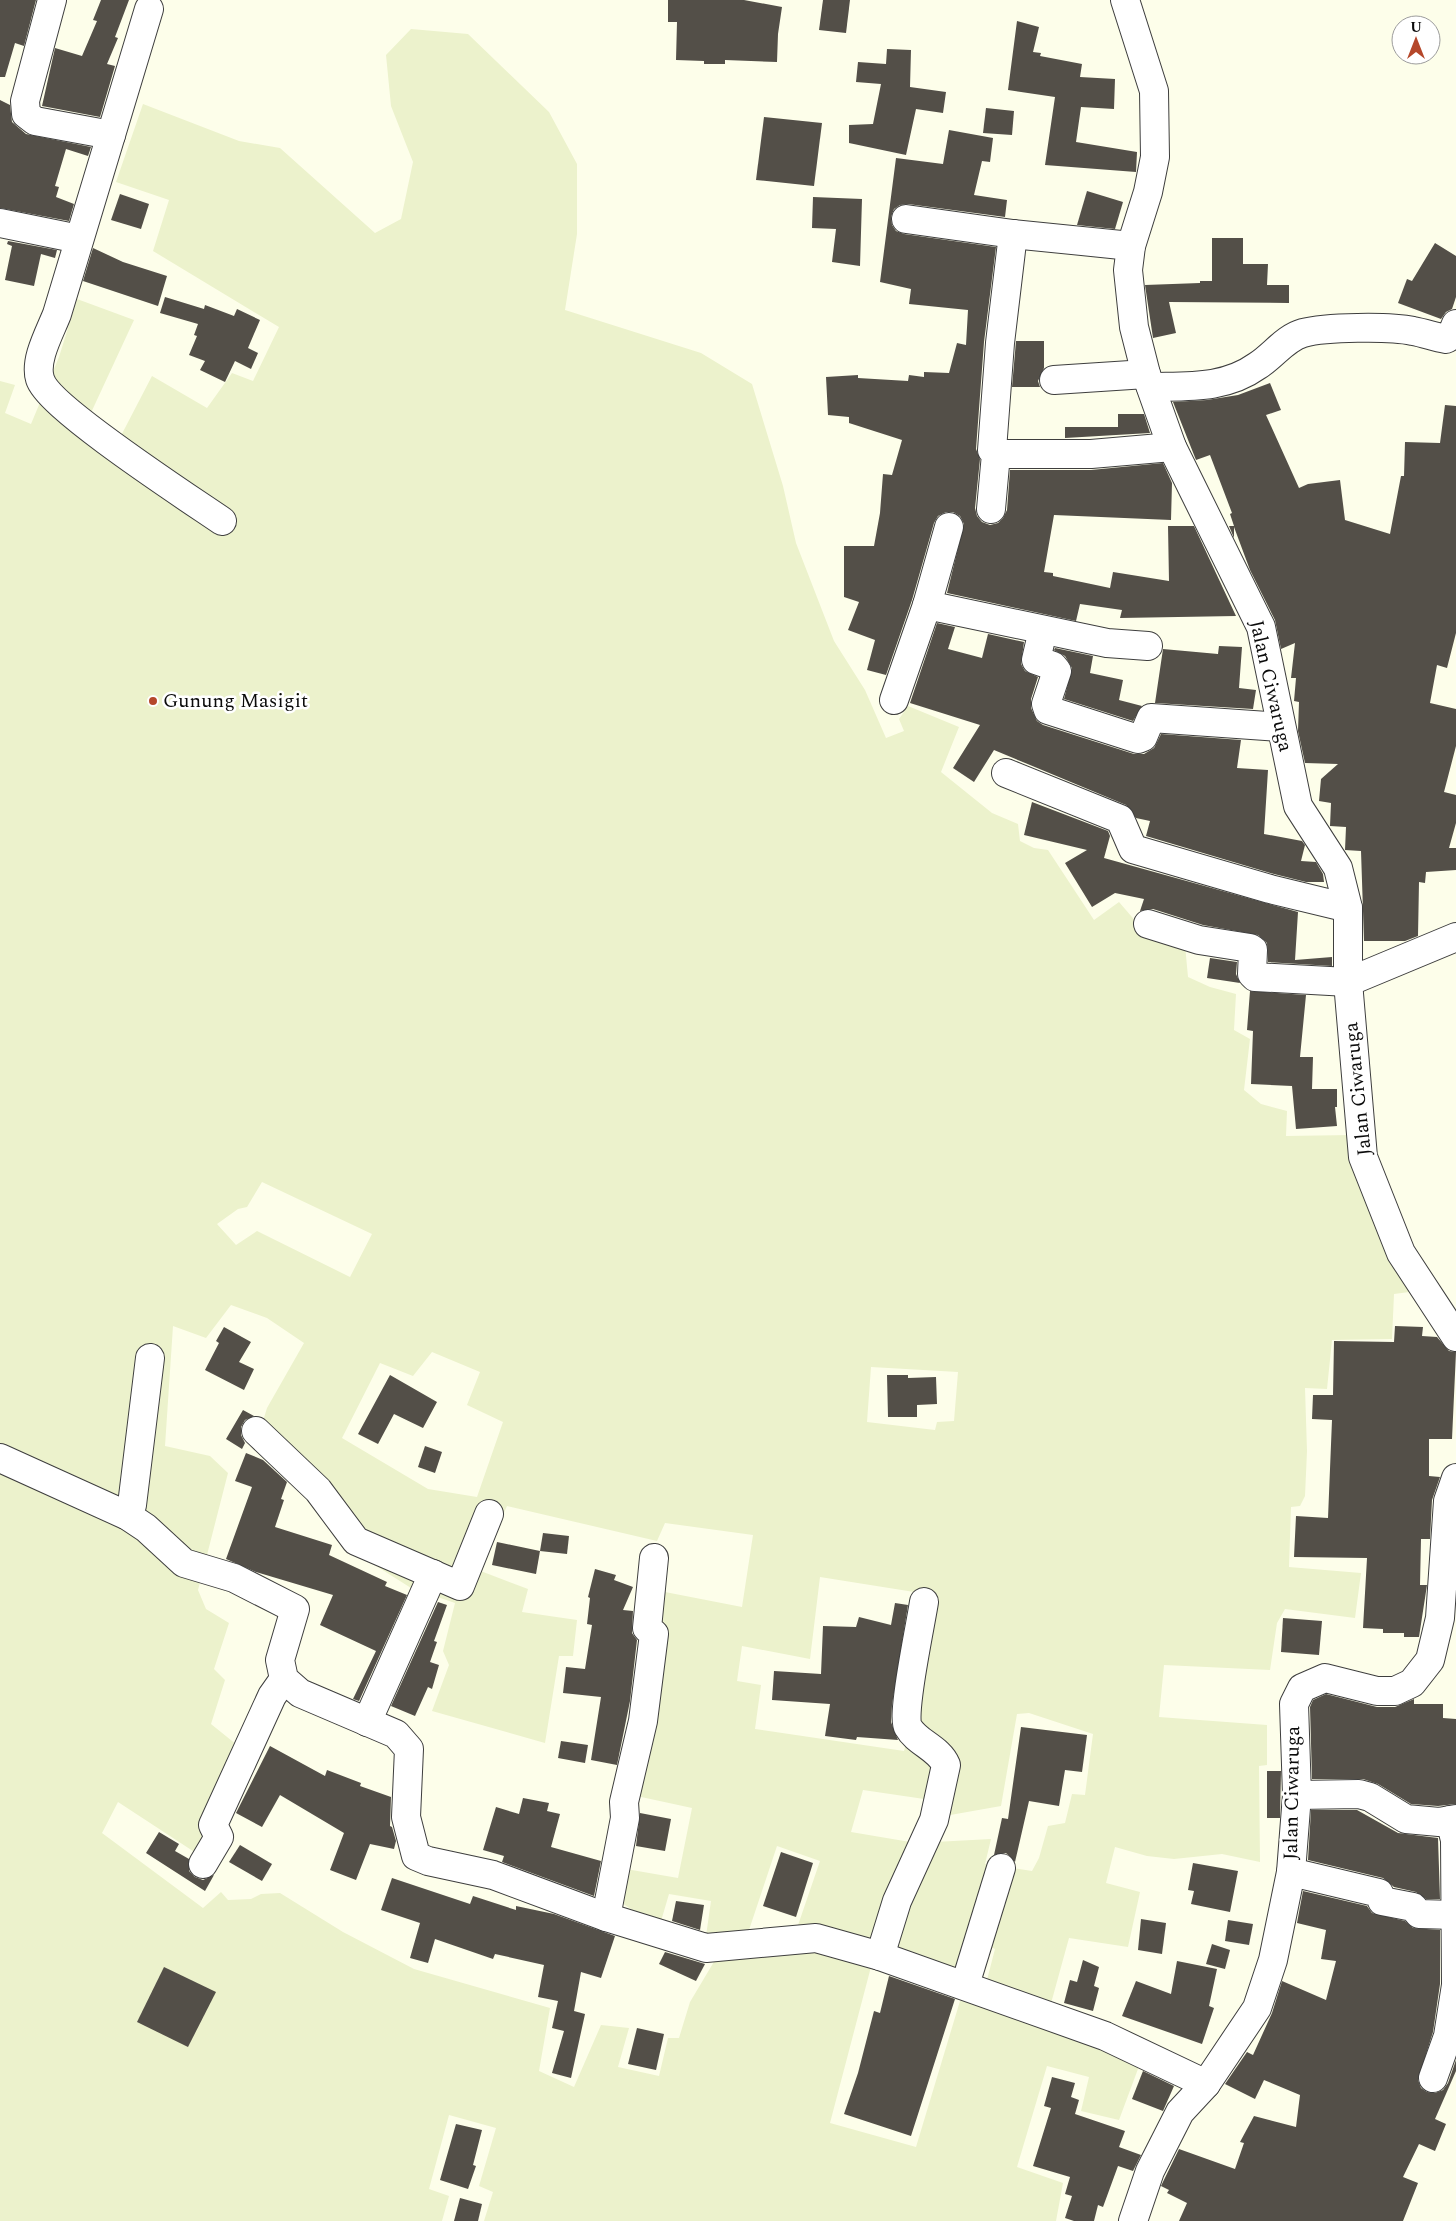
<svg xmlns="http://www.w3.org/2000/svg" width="1456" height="2221" viewBox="0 0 1456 2221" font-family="Spectral,serif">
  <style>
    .farmland { fill: #ecf2cc; fill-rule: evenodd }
    .building { fill: #534f48 }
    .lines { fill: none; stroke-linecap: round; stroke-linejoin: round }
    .minor-casing { stroke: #3e3e3e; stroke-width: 30 }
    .minor { stroke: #fff; stroke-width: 28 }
    .poi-dot { fill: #b5472a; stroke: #fff; stroke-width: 2 }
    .labels { text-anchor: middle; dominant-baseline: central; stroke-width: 5; stroke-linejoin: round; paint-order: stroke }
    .street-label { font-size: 20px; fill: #0b0b0b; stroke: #fff }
    .poi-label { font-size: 20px; fill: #0b0b0b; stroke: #fff; text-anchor: start }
  </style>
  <rect width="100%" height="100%" fill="#fdfeea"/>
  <!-- farmland -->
  <path class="farmland" d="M411 29 468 34 549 112 577 164V234L565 310 701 353 752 384 783 486 796 543 834 641 865 690 886 738 904 731 899 719 908 706 959 727 941 772 992 813 1018 824 1020 841 1034 848 1048 850 1094 920 1119 902 1138 924 1185 945 1188 977 1210 987 1236 994 1234 1030 1250 1039 1244 1090 1261 1104 1287 1111 1286 1136 1351 1135 1417 1291 1394 1294 1392 1339 1332 1340 1327 1389 1305 1388 1307 1451 1305 1496 1300 1506 1291 1507 1289 1567 1361 1573 1355 1618 1285 1609 1277 1623 1270 1670 1164 1665 1159 1717 1267 1725V1765L1259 1766 1260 1862 1222 1854 1174 1859 1147 1856 1115 1847 1106 1883 1140 1892 1128 1947 1069 1938 1050 2007 1148 2042 1119 2120 1081 2111 1089 2077 1047 2066 1017 2167 1063 2183 1056 2221H484L493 2192 479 2186 496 2128 449 2115 429 2189 449 2196 442 2221H0V381L15 385 5 413 31 424 59 357 77 299 134 320 83 430 112 453 152 376 207 408 232 373 253 381 279 327 153 251 169 200 116 182 143 104 239 141 280 148 375 233 401 219 413 162 391 106 386 55ZM262 1182 372 1234 350 1277 257 1231 236 1245 217 1224 238 1209 247 1207ZM231 1305 267 1318 304 1343 267 1408 257 1441 370 1562 411 1588 455 1603 443 1651 449 1665 432 1711 545 1743 559 1656H573L577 1620 522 1612 528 1589 478 1570 507 1506 657 1541 665 1523 753 1535 742 1607 665 1592 648 1728 632 1795 692 1808 678 1878 626 1869 622 1903 659 1928 669 1894 711 1901 706 1936 739 1933 749 1930 777 1846 820 1861 796 1931 718 1955 690 2002 679 2038H668L659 2076 618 2067 629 2028 601 2025 574 2087 539 2071 550 2008 414 1969 343 1932 280 1893 261 1894 251 1899 228 1900 221 1892 203 1908 102 1833 118 1802 199 1855 214 1837 237 1745 211 1724 225 1680 214 1669 229 1623 206 1609 198 1590 228 1473 210 1456 165 1446 173 1326 206 1338ZM432 1352 480 1372 467 1405 503 1422 477 1497 428 1489 342 1438 380 1363 413 1376ZM871 1367 958 1372 954 1421 937 1422 935 1430 867 1422ZM820 1577 933 1595 912 1722 904 1751 755 1729 761 1685 737 1681 742 1646 810 1659ZM1029 1713 1093 1734 1085 1795 1072 1794 1065 1823 1048 1826 1039 1858 1032 1871 985 1864 991 1839 916 1843 851 1832 863 1790 931 1800 939 1817 1001 1806 1017 1714ZM970 1937 995 1949 981 2003 960 2001 916 2147 830 2123 877 1944 960 1969Z"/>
  <!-- building -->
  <g class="building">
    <path d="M0 0H36L24 46 15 43 5 77H0Z"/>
    <path d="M101 0H129L115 37 118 38 107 64 115 66 100 117 42 106 55 48 82 56 97 21 93 20Z"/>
    <path d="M668 0H744L782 7 778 34 777 62 725 60V64H704V61L676 60 677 22H668Z"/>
    <path d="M823 0H850L846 33 819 30Z"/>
    <path d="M1017 21 1039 27 1033 52 1041 53 1040 56 1082 64 1080 77 1115 79 1114 109 1081 107 1076 142 1137 152 1136 172 1045 165 1055 97 1008 90Z"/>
    <path d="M887 49 911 50 910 87 946 92 943 113 916 109 906 155 849 143V125L873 124 881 84 856 82 858 62 886 64Z"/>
    <path d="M0 100 10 105 12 122 26 134 91 147 88 156 66 149 55 186 59 187 56 197 74 204 69 221 0 208Z"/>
    <path d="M986 108 1014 111 1012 135 983 133Z"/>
    <path d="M764 117 822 123 814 186 756 180Z"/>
    <path d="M949 130 993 138 990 162 982 161 974 195 1007 200 1005 217 908 204 900 205 894 209 891 217 892 225 896 231 904 234 996 247 984 342 976 449 980 459 975 508 977 516 982 522 990 525 998 523 1003 518 1007 510 1010 470H1091L1163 463 1172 483 1171 520 1054 515 1044 572 1053 573V576L1110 588 1113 572 1169 581 1168 526H1194L1236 616 1120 618 1122 610 1080 604 1076 621 947 593 964 524 960 516 953 512H946L938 516 934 523 912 600 886 675 867 670 875 640 848 630 859 602 844 597V546H874L880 513 883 474 892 475 902 440 849 423V417L828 415 826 377 858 375V378L908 381 909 375 924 377V372L949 373 957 343 966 345 968 310 909 304 911 289 880 282 896 158 943 164Z"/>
    <path d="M1087 191 1123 202 1115 229 1077 225Z"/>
    <path d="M120 194 149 204 141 229 111 220Z"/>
    <path d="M813 197 862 199 860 266 832 262 836 229 812 228Z"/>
    <path d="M1212 238H1243V264H1268L1267 285H1289V303L1169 302 1176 333 1153 338 1145 285 1200 283V281H1212Z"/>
    <path d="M8 241 57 250 55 258 41 254 34 286 5 280 12 246 7 244Z"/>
    <path d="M1435 243 1456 256V297L1452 309 1446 312 1441 319 1398 303 1407 279 1412 281Z"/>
    <path d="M93 248 123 262 167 276 158 306 83 281Z"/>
    <path d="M165 297 204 309 205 305 234 316 237 309 260 320 248 348 258 353 251 369 235 361 225 382 200 370 205 361 189 355 197 336 194 335 198 324 160 313Z"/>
    <path d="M1016 341H1044V368L1038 381 1040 387H1012Z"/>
    <path d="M1270 383 1281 410 1266 415 1299 488 1308 484 1340 480 1345 520 1390 534 1401 476H1404L1405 442 1440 443 1445 405 1456 406V633L1447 668 1437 665 1430 703 1456 709V746L1444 792 1456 795V823L1449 848H1456V870L1426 872 1425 883 1419 882 1418 936 1405 941H1364L1361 851 1345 850 1346 827 1330 826 1331 803 1319 801 1321 779 1338 764 1305 763 1298 731 1299 702 1294 701 1296 678H1291L1295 643 1281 649 1275 620 1250 570 1234 527V538L1229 526H1234L1230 514 1232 513 1210 455 1196 460 1173 402 1207 400 1238 395Z"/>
    <path d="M1118 414H1144L1150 433 1065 438V427H1118Z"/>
    <path d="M937 623 955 627 948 649 982 658 988 634 1024 642 1021 664 1025 671 1038 677 1031 699V708L1037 721 1043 725 1134 754H1144L1154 748 1161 734 1241 740 1237 768 1268 770 1264 834 1302 841 1305 845 1301 861 1316 862 1323 874 1324 882H1306L1274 874 1146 836 1150 821 1136 818 1126 805 994 750 974 782 953 768 980 725 910 703Z"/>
    <path d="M1219 646 1242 647 1239 688 1256 690 1253 709 1155 703 1163 649 1218 654Z"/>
    <path d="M1055 648 1093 656 1090 673 1123 680 1119 700 1142 706 1133 721 1064 699 1072 668 1065 656 1054 650Z"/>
    <path d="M1032 802 1108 831 1110 836 1104 858 1298 912 1295 960 1332 957V966L1268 962 1267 943 1258 935 1203 925 1153 909 1140 911 1144 899 1115 893 1092 907 1065 863 1087 850 1024 835Z"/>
    <path d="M1210 958 1237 962 1236 974 1240 983 1207 978Z"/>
    <path d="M1250 991 1306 995 1300 1057H1313L1312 1089H1337V1107H1335L1337 1126 1296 1129 1292 1086 1251 1084 1253 1031 1247 1030Z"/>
    <path d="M1395 1326 1423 1327 1422 1336 1437 1337 1449 1351 1456 1352 1452 1439H1429V1476L1440 1477 1432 1500 1430 1539H1421L1420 1585H1427L1419 1637H1404V1633H1383V1629L1363 1628 1367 1558 1294 1557 1296 1516 1328 1518 1332 1420 1312 1419 1313 1395H1333L1334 1341 1394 1342Z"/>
    <path d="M224 1327 251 1342 239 1362 254 1369 244 1390 205 1370 219 1343 216 1341Z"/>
    <path d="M390 1375 437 1402 423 1428 394 1414 378 1444 358 1434Z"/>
    <path d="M887 1375H908V1378L936 1377 937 1404 917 1405V1417H888Z"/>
    <path d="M243 1410 254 1416 245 1420 241 1427V1435L245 1443 242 1449 226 1439Z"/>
    <path d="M425 1446 442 1452 435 1473 418 1467Z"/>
    <path d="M246 1453 263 1460 287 1482 281 1499 284 1500 275 1527 332 1545 329 1555 387 1582 385 1586 407 1595 359 1701 353 1699 376 1651 320 1625 333 1595 256 1572 226 1559 252 1487 235 1481Z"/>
    <path d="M543 1533 569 1536 567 1554 540 1551Z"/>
    <path d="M497 1542 540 1551 536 1574 492 1565Z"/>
    <path d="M595 1569 616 1575 614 1580 633 1587 623 1610 633 1611 632 1633 637 1640 630 1701 617 1765 591 1760 601 1697 563 1693 566 1667 585 1669 592 1625 587 1624 590 1598 588 1597Z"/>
    <path d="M438 1602 447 1605 434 1641 437 1642 430 1662 439 1665 432 1689 428 1687 415 1716 391 1706Z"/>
    <path d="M895 1603 908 1605 892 1705 891 1722 898 1740 857 1737 856 1740 825 1736 830 1704 772 1700 774 1671 821 1674 823 1626 856 1627 859 1617 891 1625Z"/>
    <path d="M1283 1618 1322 1621 1319 1655 1281 1652Z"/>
    <path d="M1326 1694 1377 1707H1395L1414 1699V1704H1443V1718L1456 1719V1804L1438 1806 1411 1804 1378 1784 1363 1779H1312L1310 1707 1313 1700Z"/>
    <path d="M1021 1727 1087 1735 1082 1772 1065 1770 1059 1806 1029 1801 1015 1862 1006 1853 994 1855 1002 1818 1008 1819Z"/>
    <path d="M561 1741 588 1745 585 1763 558 1758Z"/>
    <path d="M270 1746 325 1776 327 1770 361 1783 360 1786 391 1797 390 1826 392 1827 396 1841 394 1849 370 1844 356 1880 330 1870 344 1833 280 1795 262 1827 236 1813Z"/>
    <path d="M1267 1771H1281L1280 1818H1267Z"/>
    <path d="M523 1798 549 1803 547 1811 560 1814 551 1847 601 1861 594 1896 502 1862 504 1856 483 1850 496 1807 519 1814Z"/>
    <path d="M1311 1810H1357L1398 1833 1438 1838 1440 1899H1426L1416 1892 1394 1887 1383 1878 1308 1860Z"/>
    <path d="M640 1813 671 1819 665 1851 636 1846Z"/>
    <path d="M159 1832 179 1844 175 1851 189 1859V1871L195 1877 203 1880 214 1875 205 1891 146 1853Z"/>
    <path d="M240 1845 272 1864 262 1881 229 1862Z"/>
    <path d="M781 1852 813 1863 796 1917 763 1906Z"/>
    <path d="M1193 1863 1238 1871 1230 1912 1191 1904 1194 1891 1188 1890Z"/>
    <path d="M392 1878 470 1904 473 1896 516 1910V1906L554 1914 615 1936 601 1978 581 1972 574 2011 585 2014 571 2078 552 2073 564 2031 552 2028 558 2001 538 1997 544 1965 495 1954 493 1959 435 1939 428 1963 410 1958 420 1923 381 1910Z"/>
    <path d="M1303 1891 1367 1906 1372 1913 1405 1921 1413 1928 1440 1930V1984L1433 2032 1418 2080 1421 2088 1427 2092 1435 2093 1443 2090 1448 2083 1456 2060V2071L1435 2119 1446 2124 1435 2151 1419 2144 1403 2177 1418 2183 1403 2221H1179L1187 2203 1167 2193 1169 2190 1161 2186 1179 2149 1235 2169 1244 2143 1240 2142 1254 2116 1296 2127 1300 2095 1264 2080 1255 2099 1225 2084 1247 2052 1253 2055 1272 2013 1282 1981 1326 2000 1336 1961 1321 1959 1326 1930 1297 1923Z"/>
    <path d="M676 1901 704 1905 700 1930 672 1921Z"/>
    <path d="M1141 1919 1166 1923 1162 1954 1138 1950Z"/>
    <path d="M1228 1920 1253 1924 1249 1945 1225 1941Z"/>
    <path d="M1212 1944 1230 1950 1225 1969 1206 1964Z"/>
    <path d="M665 1952 705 1964 696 1981 659 1964Z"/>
    <path d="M1083 1960 1099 1967 1094 1986 1099 1988 1093 2011 1064 2003 1070 1980 1077 1982Z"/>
    <path d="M1177 1961 1217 1969 1209 2006 1214 2008 1202 2044 1122 2016 1136 1981 1171 1994Z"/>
    <path d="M164 1967 216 1992 188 2047 137 2022Z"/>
    <path d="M889 1976 955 1999 911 2136 844 2114 858 2073 874 2011 880 2013Z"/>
    <path d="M637 2028 664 2034 656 2070 628 2064Z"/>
    <path d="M1143 2071 1174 2086 1163 2111 1132 2099Z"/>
    <path d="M1052 2077 1075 2083 1071 2097 1079 2100 1075 2114 1125 2131 1119 2147 1141 2155 1133 2171 1118 2166 1103 2207 1098 2205 1094 2221H1074L1065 2218 1072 2196 1065 2194 1070 2177 1033 2166 1051 2108 1044 2106Z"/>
    <path d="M456 2124 482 2130 473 2165 476 2166 468 2189 440 2180Z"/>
    <path d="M460 2198 482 2204 478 2221H454Z"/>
  </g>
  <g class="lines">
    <defs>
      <g id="minor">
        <path d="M52 0 25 101 26 114 35 121 111 135"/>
        <path d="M1125 0 1154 91 1155 157 1148 192 1131 246 1128 270 1134 327 1146 374 1172 447 1261 627 1298 806 1338 868 1348 908V982L1363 1157 1401 1253 1456 1337"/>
        <path d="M149 9 57 314C50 332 34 360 40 379 48 407 190 499 222 521"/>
        <path d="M906 219 1013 234 1131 246"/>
        <path d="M0 223 79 239"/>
        <path d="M1054 380 1146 374"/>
        <path d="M1151 387C1188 386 1225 389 1257 366 1273 356 1285 338 1303 333 1325 327 1390 326 1413 331 1424 333 1435 337 1446 339L1451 336 1456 324"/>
        <path d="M996 454H1091L1172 447"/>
        <path d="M991 509 996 454 992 450 1000 343 1013 234"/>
        <path d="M927 605 1107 643 1148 646"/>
        <path d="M1043 630 1036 660 1053 666 1057 671 1046 704 1048 710 1138 739 1143 737 1151 718 1281 727"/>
        <path d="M894 700 927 605 949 527"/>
        <path d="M1006 773 1120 819 1133 849 1270 889 1348 908"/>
        <path d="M1148 924 1199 940 1250 948 1253 950 1252 974 1255 977 1348 982 1456 937"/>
        <path d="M256 1431 318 1490 356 1541 460 1586 489 1514"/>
        <path d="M0 1458 128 1516 146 1528 184 1563 234 1578 295 1609 280 1660 284 1679 300 1693 396 1734 409 1749 406 1817 416 1856 428 1861 493 1875 606 1917 706 1948 816 1938 880 1956 1105 2036 1206 2084"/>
        <path d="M128 1516 132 1505 150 1358"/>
        <path d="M367 1722 433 1574"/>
        <path d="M1297 1795 1359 1794 1370 1797 1406 1819 1439 1822 1456 1819"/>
        <path d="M203 1864 219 1837 213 1825 272 1696 284 1679"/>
        <path d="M1291 1872 1379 1893 1382 1901 1413 1907 1419 1914 1455 1915"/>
        <path d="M606 1917 625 1818 624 1802 643 1721 654 1634 647 1628 654 1558"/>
        <path d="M880 1956 897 1901 934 1820 946 1765C939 1748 917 1743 908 1727 901 1716 921 1622 924 1602"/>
        <path d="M965 1985 1001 1868"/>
        <path d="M1433 2078 1448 2036 1456 1985 1455 1840 1450 1820"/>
        <path d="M1133 2221 1150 2171 1180 2112 1206 2084 1257 2008 1273 1960 1291 1872 1297 1795 1294 1704 1302 1688 1325 1678 1377 1691H1395L1412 1683 1430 1660 1440 1618 1448 1501 1456 1478"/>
      </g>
    </defs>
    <!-- minor casing -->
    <use href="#minor" class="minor-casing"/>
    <!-- minor -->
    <use href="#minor" class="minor"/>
  </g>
  <!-- markers -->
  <circle class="poi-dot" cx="153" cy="701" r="5"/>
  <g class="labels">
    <!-- street labels -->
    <g class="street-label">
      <text transform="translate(1271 686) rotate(77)">Jalan Ciwaruga</text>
      <text transform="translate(1358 1089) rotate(-96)">Jalan Ciwaruga</text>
      <text transform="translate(1292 1793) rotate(-89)">Jalan Ciwaruga</text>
    </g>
    <!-- poi labels -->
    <g class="poi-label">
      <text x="163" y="701">Gunung Masigit</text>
    </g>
  </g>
  <!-- north arrow -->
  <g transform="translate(1416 40)"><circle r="24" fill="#ffffff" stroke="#9d9d9d"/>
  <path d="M0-4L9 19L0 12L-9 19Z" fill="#b5472a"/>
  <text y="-8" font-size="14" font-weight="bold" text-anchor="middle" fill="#0b0b0b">U</text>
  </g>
</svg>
